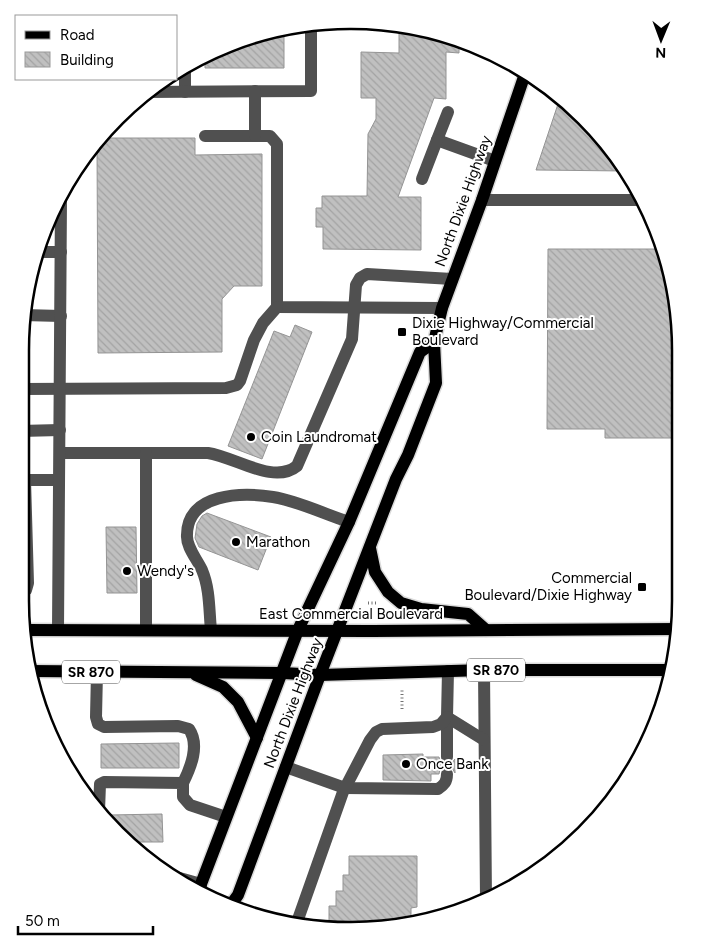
<svg xmlns="http://www.w3.org/2000/svg" width="701" height="951" viewBox="0 0 701 951" font-family="Figtree,sans-serif">
  <style>
    .building { fill: url(#building-back-hatch); stroke: #949494 }
    .lines { fill: none; stroke-linecap: round; stroke-linejoin: round }
    .major-casing { stroke: #dbdbdb; stroke-width: 15 }
    .path { stroke: #727272; stroke-width: 3; stroke-dasharray: 1 2.5; stroke-linecap: butt }
    .minor { stroke: #505050; stroke-width: 12 }
    .major { stroke: #000; stroke-width: 12 }
    .poi-dot { fill: #000; stroke: #fff; stroke-width: 2 }
    .labels { text-anchor: middle; dominant-baseline: central; stroke-width: 4; stroke-linejoin: round; paint-order: stroke }
    .shield { fill: #fff; stroke: #4c4c4c; stroke-width: 1 }
    .shield-label { font-size: 14px; font-weight: bold; fill: #000 }
    .street-label { font-size: 15px; fill: #000; stroke: #fff }
    .poi-label { font-size: 15px; fill: #000; stroke: #fff; text-anchor: start }
    .rim { fill: none; stroke: #000; stroke-width: 2.5 }
  </style>
  <defs>
    <pattern id="building-back-hatch" width="6" height="6" patternUnits="userSpaceOnUse" patternTransform="scale(1.25)"><rect width="6" height="6" fill="#c0c0c0"/><path d="M-1 5l2 2M0 0l6 6M5-1l2 2" fill="none" stroke="#a3a3a3"/></pattern>
  </defs>
  <rect width="100%" height="100%" fill="#fff"/>
  <!-- building -->
  <g class="building">
    <path d="M399 24 459 39V53L446 52V99L434 98 398 197H421V250L323 249V227H316V208H322V196H367L368 134 376 119V98H361V52L399 53Z"/>
    <path d="M284 28V68H205V54L265 31Z"/>
    <path d="M570 103 613 150 625 171 536 170 558 104Z"/>
    <path d="M102 138H195V155L262 154V286H234L222 299V352L98 353 97 145Z"/>
    <path d="M548 249H663L678 307 679 438H605V429H547Z"/>
    <path d="M295 325 312 332 262 459 228 446 274 331 290 337Z"/>
    <path d="M207 513 271 537 258 570 199 547 195 538 197 524 202 516Z"/>
    <path d="M106 527H136L137 593H107Z"/>
    <path d="M179 743V768H101V744Z"/>
    <path d="M423 754V757H439L440 761 447 765 451 764 455 759V773L452 768 447 766 440 769 439 774H431V781L383 780V755Z"/>
    <path d="M162 814 163 842H128L117 834 109 824V815Z"/>
    <path d="M349 856H417V907L411 908V921L372 930 329 927V906H336V891H343V875H349Z"/>
  </g>
  <g class="lines">
    <defs>
      <g id="major">
        <path d="M370 548 375 572 388 592 401 603 421 609 468 614 486 630"/>
        <path d="M24 630 373 631 679 629"/>
        <path d="M29 671 283 673 320 675 484 670H671"/>
        <path d="M196 675 223 687 238 702 257 738"/>
        <path d="M200 894 201 884 298 630 349 522 420 352 434 342"/>
        <path d="M230 906 238 895 320 675 396 479 408 455 436 383 434 342 442 308 482 200 526 71"/>
      </g>
    </defs>
    <!-- major casing -->
    <use href="#major" class="major-casing"/>
    <!-- path -->
    <g class="path">
      <path d="M368 603H377"/>
      <path d="M402 709V688"/>
    </g>
    <!-- minor -->
    <g class="minor">
      <path d="M185 66V92"/>
      <path d="M145 92 311 91V24"/>
      <path d="M448 112 437 140 495 161"/>
      <path d="M205 136H270L277 144V307L442 308"/>
      <path d="M255 136V91"/>
      <path d="M422 179 437 140"/>
      <path d="M482 200H642"/>
      <path d="M37 252H61"/>
      <path d="M23 315 61 316"/>
      <path d="M21 389 226 388 237 385 240 381 254 340 263 323 277 307"/>
      <path d="M20 431 60 430"/>
      <path d="M60 453H208C235 457 274 485 297 466L352 339 356 285 360 278 367 274 452 279"/>
      <path d="M146 453V630"/>
      <path d="M20 595 26 590 28 583 25 480H59"/>
      <path d="M58 630 61 199"/>
      <path d="M211 630C209 610 210 589 202 570 197 559 186 547 187 535 187 493 242 492 273 497 298 501 324 514 349 522"/>
      <path d="M484 670 486 900"/>
      <path d="M448 671 447 717 484 740"/>
      <path d="M97 672 96 717 98 724 104 727 178 726 189 729C200 745 191 767 183 783"/>
      <path d="M447 717V757"/>
      <path d="M286 767 345 788 438 789C444 785 447 782 447 774"/>
      <path d="M99 811 100 784 104 782 183 783V797L190 805 226 817"/>
      <path d="M176 877 201 884"/>
      <path d="M296 925 343 792 370 740 376 732 382 729 433 727 441 724 447 717"/>
    </g>
    <!-- major -->
    <use href="#major" class="major"/>
  </g>
  <!-- markers -->
  <g class="poi-dot">
    <rect x="397" y="327" width="10" height="10" rx="2.5"/>
    <circle cx="251" cy="437" r="5"/>
    <circle cx="236" cy="542" r="5"/>
    <circle cx="127" cy="571" r="5"/>
    <rect x="637" y="582" width="10" height="10" rx="2.5"/>
    <circle cx="406" cy="764" r="5"/>
  </g>
  <g class="labels">
    <!-- shield labels -->
    <g class="shield">
      <rect x="467" y="658.5" width="58" height="23" rx="4"/>
      <rect x="62" y="660.5" width="58" height="23" rx="4"/>
    </g>
    <g class="shield-label">
      <text x="496" y="670">SR 870</text>
      <text x="91" y="672">SR 870</text>
    </g>
    <!-- street labels -->
    <g class="street-label">
      <text transform="translate(463 201) rotate(-70)">North Dixie Highway</text>
      <text x="351" y="614">East Commercial Boulevard</text>
      <text transform="translate(293 703) rotate(-69)">North Dixie Highway</text>
    </g>
    <!-- poi labels -->
    <g class="poi-label">
      <text x="412" y="323">Dixie Highway/Commercial<tspan x="412" dy="17">Boulevard</tspan></text>
      <text x="261" y="437">Coin Laundromat</text>
      <text x="246" y="542">Marathon</text>
      <text x="137" y="571">Wendy's</text>
      <text x="632" y="578" text-anchor="end">Commercial<tspan x="632" dy="17">Boulevard/Dixie Highway</tspan></text>
      <text x="416" y="764">Once Bank</text>
    </g>
  </g>
  <!-- crop -->
  <path d="M0 0H701V951H0ZM350 29H351A321 321 0 0 1 672 350V601A321 321 0 0 1 351 922H350A321 321 0 0 1 29 601V350A321 321 0 0 1 350 29Z" fill="#fff" fill-rule="evenodd"/>
  <path class="rim" d="M350 29H351A321 321 0 0 1 672 350V601A321 321 0 0 1 351 922H350A321 321 0 0 1 29 601V350A321 321 0 0 1 350 29Z"/>
  <!-- legend -->
  <rect x="15" y="15" width="162" height="65" fill="#ffffff" stroke="#999999"/>
  <rect x="25" y="31" width="25" height="8" fill="#000000" stroke="#999999"/>
  <text x="60" y="40" font-size="15" fill="#000000">Road</text>
  <rect x="25" y="52" width="25" height="15" fill="url(#building-back-hatch)" stroke="#999999"/>
  <text x="60" y="65" font-size="15" fill="#000000">Building</text>
  <!-- north arrow -->
  <g transform="translate(661 40) rotate(181)" stroke="#ffffff" stroke-width="4" paint-order="stroke">
  <path d="M0-4L9 19L0 12L-9 19Z" fill="#000000"/>
  <text y="-8" font-size="14" font-weight="bold" text-anchor="middle" fill="#000000">N</text>
  </g>
  <!-- scale -->
  <path d="M18 926v8h135v-8" fill="none" stroke="#000000" stroke-width="2.5"/>
  <text x="25" y="926" font-size="15" fill="#000000" stroke="#ffffff" stroke-width="4" paint-order="stroke">50 m</text>
</svg>
